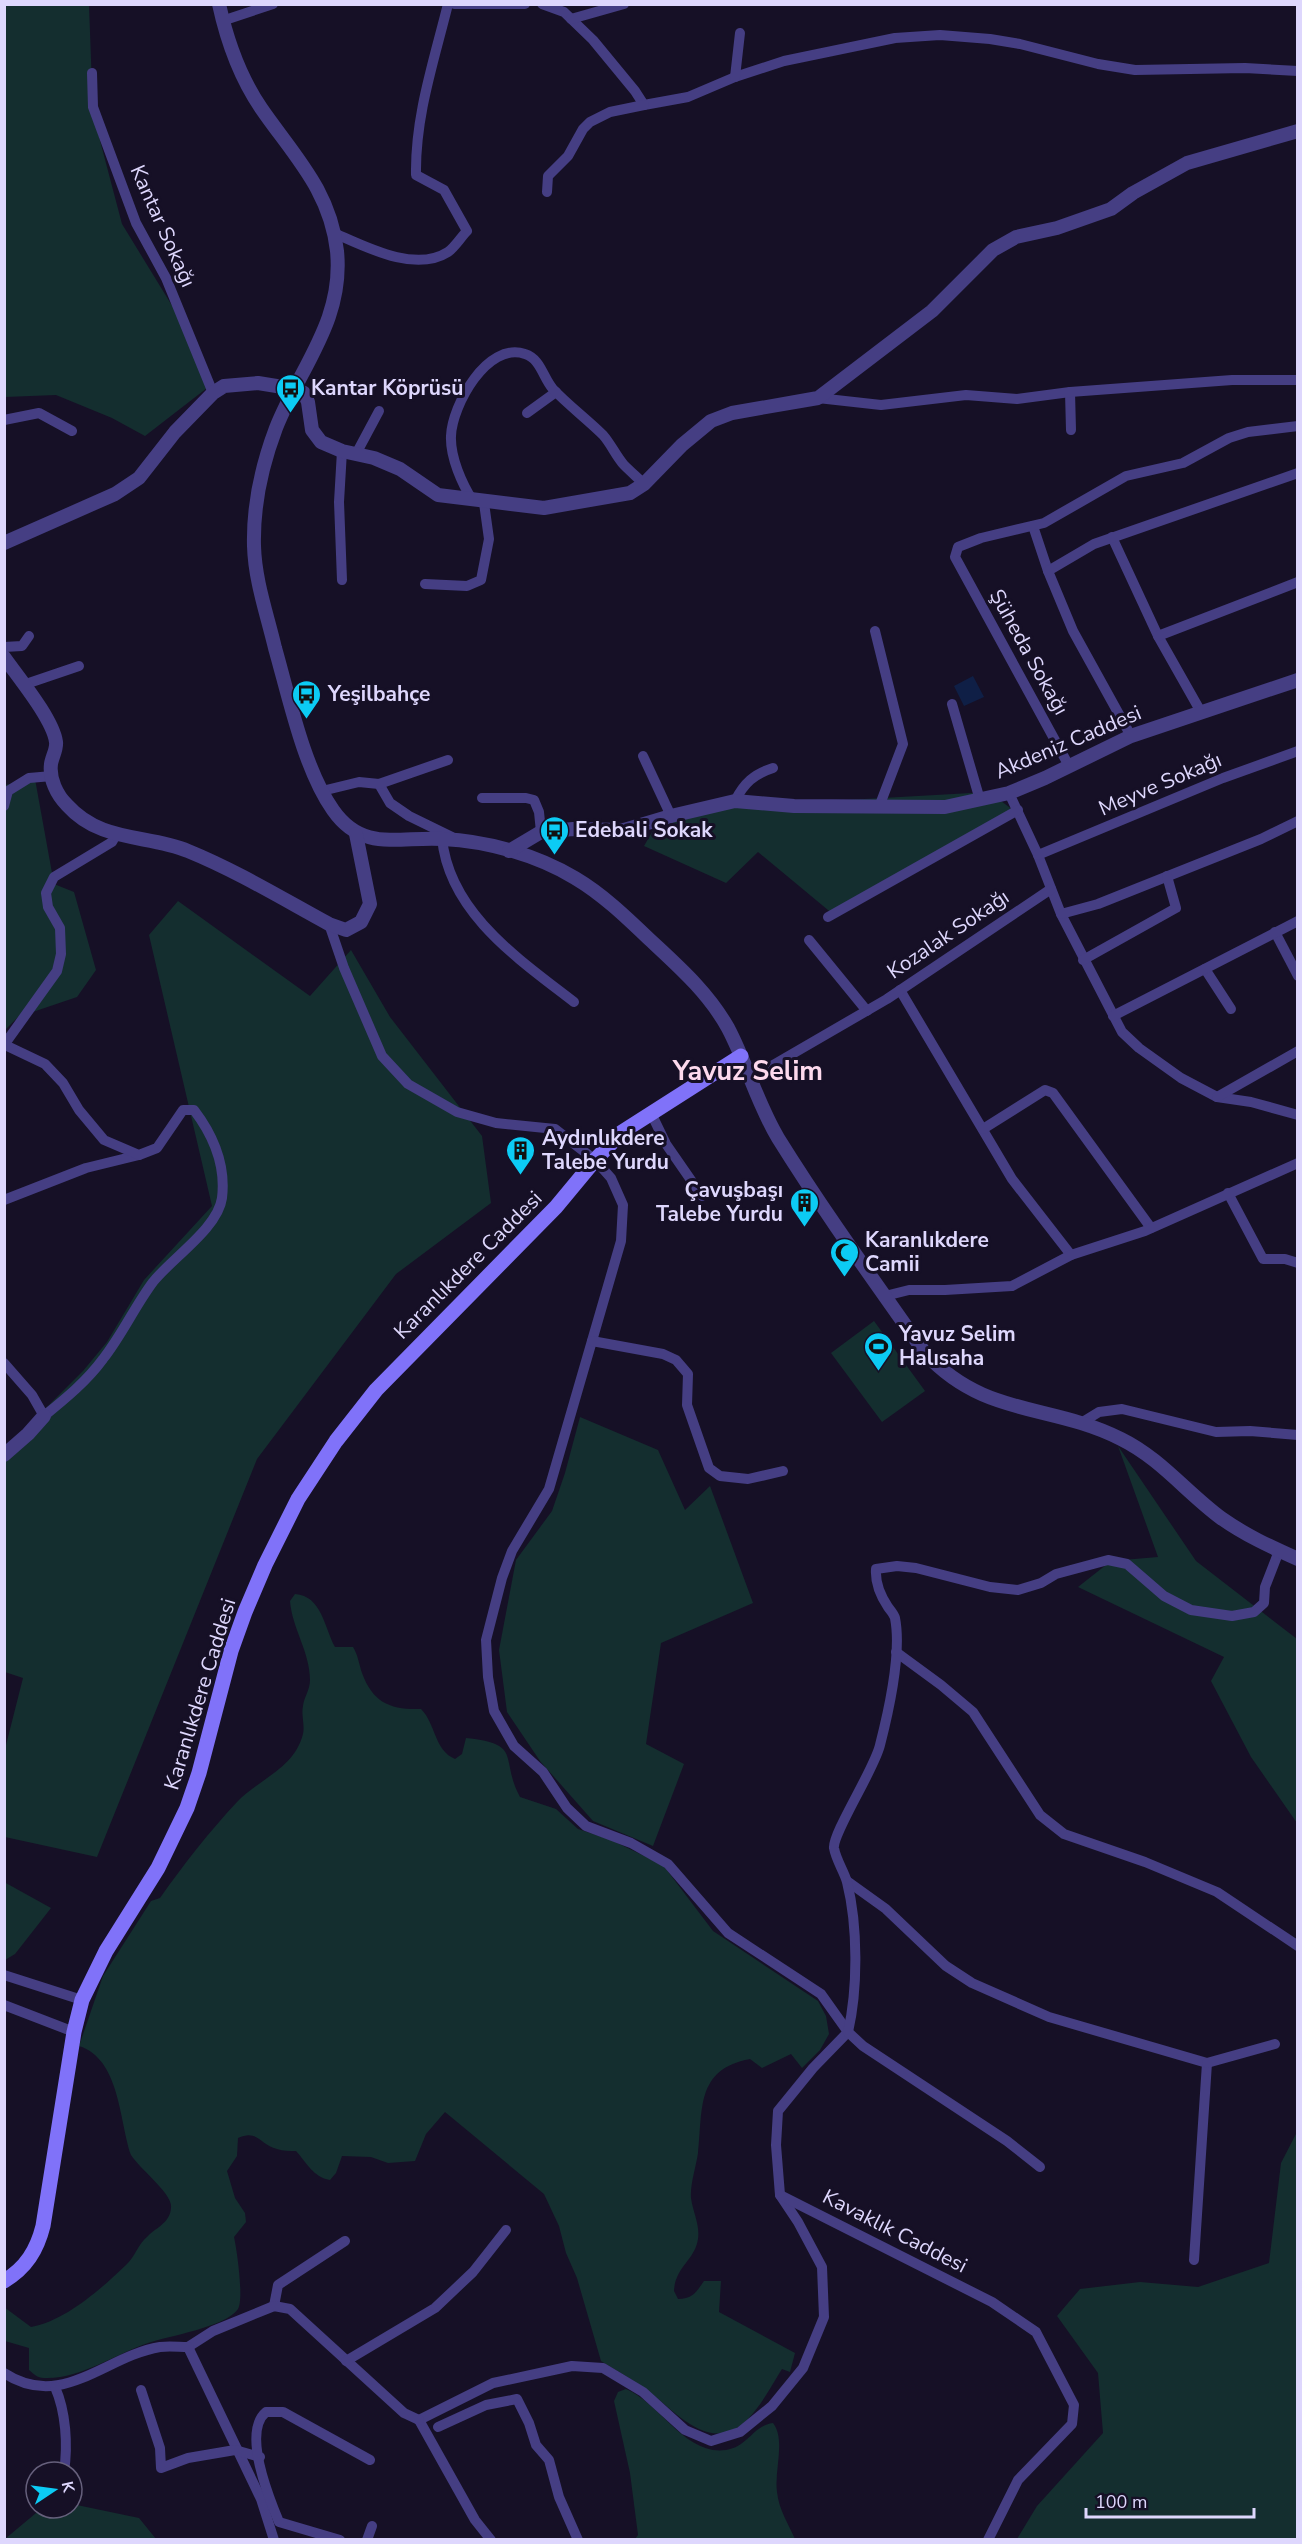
<svg xmlns="http://www.w3.org/2000/svg" width="1302" height="2544" viewBox="0 0 1302 2544" font-family="'Nunito Sans',sans-serif">
  <style>
    .green { fill: #142e2f }
    .water { fill: #0f1f46 }
    .lines { fill: none; stroke-linecap: round; stroke-linejoin: round }
    .minor { stroke: #453e83; stroke-width: 10 }
    .tertiary { stroke: #453e83; stroke-width: 14 }
    .secondary { stroke: #8072f9; stroke-width: 15 }
    .labels { text-anchor: middle; dominant-baseline: central; stroke-width: 6; stroke-linejoin: round; paint-order: stroke }
    .street-label { font-size: 21px; fill: #ded7fd; stroke: #161026 }
    .poi-label { font-size: 21px; font-weight: bold; fill: #ded7fd; stroke: #161026; text-anchor: start }
    .district-label { font-size: 27px; font-weight: bold; fill: #fdd9ed; stroke: #161026 }
  </style>
  <rect width="100%" height="100%" fill="#161026"/>
  <!-- green -->
  <g class="green">
    <path d="M5 5H89L93 114 122 224 201 353 207 388 145 436 112 418 56 395 5 397Z"/>
    <path d="M35 779 54 884 74 892 96 970 77 997 18 1017 5 1030V785Z"/>
    <path d="M989 792 1013 810 834 915 758 852 726 883 644 846 660 818 706 808Z"/>
    <path d="M178 901 310 996 351 950 390 1017 482 1136 491 1203 396 1274 257 1459 97 1857 5 1837V1749L23 1678 5 1672V1449L83 1371 107 1342 144 1280 212 1206 149 935Z"/>
    <path d="M874 1321 925 1391 882 1422 831 1353Z"/>
    <path d="M580 1417 658 1450 685 1510 710 1486 753 1603 661 1643 646 1744 684 1764 653 1846 593 1821 540 1761 507 1712 499 1650 516 1560 552 1511 565 1473Z"/>
    <path d="M1118 1446 1196 1561 1297 1639V1823L1251 1757 1211 1681 1224 1657 1078 1587 1111 1561 1158 1557Z"/>
    <path d="M295 1594C322 1596 324 1627 335 1647H353C358 1655 359 1664 362 1673 373 1703 391 1710 421 1709 436 1724 434 1750 455 1759L462 1754 466 1738C524 1744 499 1758 520 1797L556 1809 578 1829 611 1840 663 1865 713 1931 818 2001 826 2016 829 2034 820 2050 802 2068 791 2054 762 2068 750 2059C695 2069 703 2111 698 2153 696 2167 690 2184 691 2198 693 2213 700 2224 698 2239 695 2260 675 2267 674 2291L678 2299C693 2299 696 2292 704 2281H721L719 2312 795 2353 790 2372 782 2369C769 2389 752 2425 728 2432 698 2441 669 2406 648 2391 634 2380 617 2371 601 2361L577 2278 566 2253 559 2226 544 2194 445 2112 426 2134 415 2161 388 2163 371 2157 342 2156 336 2173 330 2180C313 2177 307 2163 296 2151 290 2151 283 2151 277 2149 260 2145 258 2129 238 2138L237 2156 227 2171 235 2198 245 2213 246 2222 234 2237C237 2250 244 2299 238 2309 226 2327 168 2336 148 2343 118 2353 78 2380 44 2378 37 2378 34 2374 29 2370V2348L5 2341 4 2307 31 2327C65 2321 101 2289 126 2265 135 2257 138 2244 148 2236 157 2227 172 2222 171 2205 170 2192 139 2168 131 2155 119 2120 120 2059 79 2046L103 1976 151 1901 160 1898C184 1864 209 1832 237 1802 260 1778 294 1769 303 1734 305 1725 301 1715 303 1706 304 1697 310 1690 310 1680 310 1652 292 1628 290 1601Z"/>
    <path d="M4 1882 51 1908 15 1954 5 1960Z"/>
    <path d="M1297 2132V2539H1017L1037 2506 1103 2433 1098 2373 1057 2316 1080 2289 1140 2282 1198 2287 1269 2263 1281 2163Z"/>
    <path d="M626 2389C659 2402 685 2456 726 2450 749 2446 752 2426 773 2423 786 2440 774 2470 777 2492 779 2510 788 2523 795 2539H635L638 2535 630 2473 614 2401 618 2392Z"/>
    <path d="M72 2504 139 2518 156 2539H5L42 2508H72Z"/>
  </g>
  <!-- water -->
  <path class="water" d="M973 676 984 697 964 706 954 686Z"/>
  <g class="lines">
    <!-- minor -->
    <g class="minor">
      <path d="M454 4H525"/>
      <path d="M542 4 564 12 593 40 635 91 644 105 688 97 735 77 784 61 895 38 940 35 990 39 1020 44 1098 64 1135 70 1245 68 1298 71"/>
      <path d="M571 19 624 4"/>
      <path d="M222 21 273 4"/>
      <path d="M92 73 93 107 136 223 166 278 213 393"/>
      <path d="M735 77 740 33"/>
      <path d="M547 192 548 176 568 156 583 129 590 122 610 112 644 105"/>
      <path d="M334 233C366 247 415 273 448 252 455 247 461 237 467 231L444 190 416 175C415 116 434 61 448 4"/>
      <path d="M1070 392 1071 430"/>
      <path d="M818 398 881 405 966 395 1017 399 1070 392 1232 380H1298"/>
      <path d="M527 413 556 392"/>
      <path d="M4 420 39 413 72 431"/>
      <path d="M356 454 379 411"/>
      <path d="M473 501C462 484 450 457 451 436 452 406 487 341 525 354 541 359 543 378 553 389 568 405 587 419 603 435 611 444 616 456 624 465 631 472 638 478 644 484"/>
      <path d="M1033 526 1048 571"/>
      <path d="M1112 537 1158 636 1201 712"/>
      <path d="M342 580 339 502 342 451"/>
      <path d="M425 584 467 586 481 580 489 539 484 503"/>
      <path d="M875 631 903 744 879 807"/>
      <path d="M1158 636 1298 582"/>
      <path d="M4 647 22 646 29 636"/>
      <path d="M23 685 79 666"/>
      <path d="M952 704 980 800"/>
      <path d="M1131 736 1073 631 1048 571 1094 544 1298 473"/>
      <path d="M643 756 671 816"/>
      <path d="M1069 766 955 557 958 547 981 538 1044 523 1126 476 1183 463 1229 438 1248 432 1298 426"/>
      <path d="M379 784 390 803 409 816 452 837"/>
      <path d="M322 791 359 782 379 784 448 760"/>
      <path d="M1009 793 1038 855 1061 914 1122 1032 1139 1048 1181 1078 1217 1097 1251 1102 1298 1115"/>
      <path d="M482 798H526L534 800 539 812 541 832"/>
      <path d="M735 801C744 783 754 774 773 768"/>
      <path d="M4 806 8 791 29 778 52 776"/>
      <path d="M442 838C449 913 520 960 574 1002"/>
      <path d="M1038 855 1223 778 1298 751"/>
      <path d="M1061 914 1098 904 1261 839 1298 821"/>
      <path d="M828 917 1018 810"/>
      <path d="M329 924 344 968 382 1056 408 1084 457 1112 496 1123 555 1129 595 1160 611 1178 623 1205 621 1241 549 1489 512 1551 502 1578 486 1640 488 1677 494 1711 514 1746 543 1772 567 1808 586 1826 631 1843 668 1864 728 1933 821 1994 848 2032 813 2068 778 2111 776 2145 780 2195 798 2222 822 2267 824 2317 803 2368 772 2406 740 2432 711 2441 685 2430 643 2392 603 2368 572 2366 493 2383 419 2420 475 2520 491 2540"/>
      <path d="M1275 932 1298 976"/>
      <path d="M809 940 867 1011"/>
      <path d="M1083 960 1176 908 1167 876"/>
      <path d="M1205 969 1231 1009"/>
      <path d="M900 990 1012 1179 1071 1255"/>
      <path d="M1113 1016 1298 921"/>
      <path d="M4 1045 57 971 61 954 60 928 48 907 46 893 54 877 112 842 116 835"/>
      <path d="M749 1079 887 999 1051 889"/>
      <path d="M1217 1097 1298 1051"/>
      <path d="M651 1113 666 1144 702 1196"/>
      <path d="M983 1129 1045 1090 1053 1093 1151 1228"/>
      <path d="M1228 1193 1263 1259H1285L1298 1263"/>
      <path d="M4 1200 86 1168 139 1155"/>
      <path d="M885 1296 909 1290H945L1012 1286 1071 1255 1145 1231 1298 1163"/>
      <path d="M592 1341 663 1354 676 1360 688 1374 687 1405 709 1468 720 1476 748 1479 783 1471"/>
      <path d="M4 1363 32 1395 44 1416C65 1399 87 1381 103 1359 122 1335 135 1306 153 1282 172 1258 218 1228 222 1198 226 1165 213 1135 194 1110H183L157 1148 139 1155 104 1140 79 1110 63 1083 45 1064 5 1045"/>
      <path d="M1081 1423 1099 1412 1122 1409 1216 1432 1250 1431 1298 1435"/>
      <path d="M896 1652 941 1685 973 1712 1040 1815 1064 1834 1145 1862 1217 1892 1298 1946"/>
      <path d="M847 1881 886 1909 946 1966 972 1983 1049 2017 1207 2063 1194 2260"/>
      <path d="M4 1975 82 2000"/>
      <path d="M4 2005 74 2032"/>
      <path d="M1207 2063 1275 2044"/>
      <path d="M1040 2167 1007 2141 863 2046 848 2032C858 1989 858 1926 847 1882 844 1871 836 1860 834 1848 832 1834 875 1768 880 1745 889 1710 902 1654 895 1618 894 1614 891 1611 888 1607 880 1595 875 1583 876 1569L897 1566 916 1568 990 1587 1018 1590 1041 1583 1056 1574 1108 1560 1127 1564 1164 1596 1191 1610 1232 1616 1254 1612 1264 1603 1265 1587 1279 1551"/>
      <path d="M780 2195 992 2302 1036 2332 1074 2405 1072 2424 1018 2480 988 2540"/>
      <path d="M274 2306 278 2285 345 2241"/>
      <path d="M188 2347 213 2331 274 2306 290 2309 404 2413 419 2420"/>
      <path d="M346 2361 435 2308 473 2272 506 2230"/>
      <path d="M4 2373C62 2411 105 2356 160 2347 169 2346 179 2347 188 2347L261 2499 274 2540"/>
      <path d="M55 2387C66 2412 68 2445 64 2472"/>
      <path d="M141 2390 160 2448 161 2468 188 2458 235 2450 260 2457"/>
      <path d="M438 2427 486 2405 517 2399 529 2423 536 2445 549 2460 559 2497 578 2540"/>
      <path d="M340 2540 279 2522C269 2498 242 2432 266 2412H283L370 2460"/>
      <path d="M367 2540 372 2526"/>
    </g>
    <!-- tertiary -->
    <g class="tertiary">
      <path d="M219 4C227 41 240 77 261 108 294 156 330 190 337 251 344 321 300 367 276 428 262 465 253 507 254 546 255 581 267 614 275 648 289 697 304 769 333 810 363 853 400 836 443 839 487 841 537 855 575 878 602 894 625 916 648 938 678 966 708 992 728 1028 747 1064 757 1103 778 1138 824 1212 875 1282 925 1353 985 1418 1050 1403 1121 1439 1160 1458 1187 1493 1221 1518 1245 1535 1271 1547 1298 1559"/>
      <path d="M4 543 115 494 139 478 175 432 213 393 224 386 258 383 295 389 304 393 308 402 312 430 321 442 342 451 374 458 400 469 438 495 544 508 630 493 644 484 682 445 711 421 732 413 818 398 932 311 993 250 1016 237 1057 228 1111 209 1133 193 1187 163 1298 131"/>
      <path d="M4 657C18 677 53 719 56 742 57 749 52 757 51 764 49 779 57 795 67 805 101 843 147 834 188 851 237 871 283 899 329 924L346 930 361 922 370 904 356 834"/>
      <path d="M509 851 541 832 573 829 624 830 671 816 735 801 794 806 945 807 1009 793 1045 778 1131 736 1298 680"/>
      <path d="M4 1455 28 1434 44 1416"/>
    </g>
    <!-- secondary -->
    <path class="secondary" d="M4 2281C26 2268 37 2250 43 2226L74 2032 82 2000 106 1951 158 1868 187 1808 199 1773 231 1651 245 1612 265 1565 298 1499 336 1441 376 1390 556 1207 595 1160 622 1132 741 1056"/>
  </g>
  <!-- icons -->
  <defs>
    <symbol id="bus-pin" viewBox="-11 -11 22 30"><path d="M0 17L-7.5 6A9.5 9.5 0 1 1 7.5 6Z" fill="#0ccbf4" stroke="#161026"/><path d="M-5-6H5V4H4V6H2V4H-2V6H-4V4H-5ZM-3.5-4V0h7V-4ZM-3.5 1.2v1.5H-2V1.2ZM2 1.2v1.5H3.5V1.2Z" fill="#111"/></symbol>
    <symbol id="building-pin" viewBox="-11 -11 22 30"><path d="M0 17L-7.5 6A9.5 9.5 0 1 1 7.5 6Z" fill="#0ccbf4" stroke="#161026"/><path d="M-4-6H4V6H1V3H-1V6H-4ZM-2.5-4.3h1.7v1.8h-1.7ZM.8-4.3h1.7v1.8H.8ZM-2.5-1h1.7V.8h-1.7ZM.8-1h1.7V.8H.8Z" fill="#111"/></symbol>
    <symbol id="mosque-pin" viewBox="-11 -11 22 30"><path d="M0 17L-7.5 6A9.5 9.5 0 1 1 7.5 6Z" fill="#0ccbf4" stroke="#161026"/><path d="M3.5-4.9A6 6 0 1 0 3.5 4.9A5 5 0 1 1 3.5-4.9Z" fill="#111"/></symbol>
    <symbol id="stadium-pin" viewBox="-11 -11 22 30"><path d="M0 17L-7.5 6A9.5 9.5 0 1 1 7.5 6Z" fill="#0ccbf4" stroke="#161026"/><path d="M0-5a6.5 5 0 1 0 0 10a6.5 5 0 1 0 0-10ZM-3.5-1.8h7v3.6h-7Z" fill="#111"/></symbol>
  </defs>
  <g fill-rule="evenodd">
    <use href="#bus-pin" x="274" y="372" width="33" height="45"/>
    <use href="#bus-pin" x="290" y="678" width="33" height="45"/>
    <use href="#bus-pin" x="538" y="814" width="33" height="45"/>
    <use href="#building-pin" x="504" y="1134" width="33" height="45"/>
    <use href="#building-pin" x="788" y="1186" width="33" height="45"/>
    <use href="#mosque-pin" x="828" y="1236" width="33" height="45"/>
    <use href="#stadium-pin" x="862" y="1330" width="33" height="45"/>
  </g>
  <g class="labels">
    <!-- street labels -->
    <g class="street-label">
      <text transform="translate(163 226) rotate(66)">Kantar Sokağı</text>
      <text transform="translate(1029 652) rotate(61)">Şüheda Sokağı</text>
      <text transform="translate(1068 742) rotate(-23)">Akdeniz Caddesi</text>
      <text transform="translate(1160 784) rotate(-23)">Meyve Sokağı</text>
      <text transform="translate(948 934) rotate(-34)">Kozalak Sokağı</text>
      <text transform="translate(468 1265) rotate(-45)">Karanlıkdere Caddesi</text>
      <text transform="translate(200 1694) rotate(-73)">Karanlıkdere Caddesi</text>
      <text transform="translate(895 2231) rotate(27)">Kavaklık Caddesi</text>
    </g>
    <!-- poi labels -->
    <g class="poi-label">
      <text x="311" y="388">Kantar Köprüsü</text>
      <text x="328" y="694">Yeşilbahçe</text>
      <text x="575" y="830">Edebali Sokak</text>
      <text x="542" y="1138">Aydınlıkdere<tspan x="542" dy="24">Talebe Yurdu</tspan></text>
      <text x="783" y="1190" text-anchor="end">Çavuşbaşı<tspan x="783" dy="24">Talebe Yurdu</tspan></text>
      <text x="865" y="1240">Karanlıkdere<tspan x="865" dy="24">Camii</tspan></text>
      <text x="899" y="1334">Yavuz Selim<tspan x="899" dy="24">Halısaha</tspan></text>
    </g>
    <!-- district labels -->
    <g class="district-label">
      <text x="748" y="1071">Yavuz Selim</text>
    </g>
  </g>
  <!-- border -->
  <rect width="1302" height="2544" fill="none" stroke="#ded7fd" stroke-width="12"/>
  <!-- north arrow -->
  <g transform="translate(54 2490) rotate(77)"><circle r="28" fill="#161026" stroke="#66607c" stroke-width="1.5"/>
  <path d="M0-4.5L10 22L0 15L-10 22Z" fill="#0ccbf4"/>
  <text y="-9" font-size="16" font-weight="bold" text-anchor="middle" fill="#ded7fd">K</text>
  </g>
  <!-- scale -->
  <path d="M1086 2508v9h168v-9" fill="none" stroke="#ded7fd" stroke-width="3"/>
  <text x="1095" y="2508" font-size="18" fill="#ded7fd" stroke="#161026" stroke-width="4.5" paint-order="stroke">100 m</text>
</svg>
